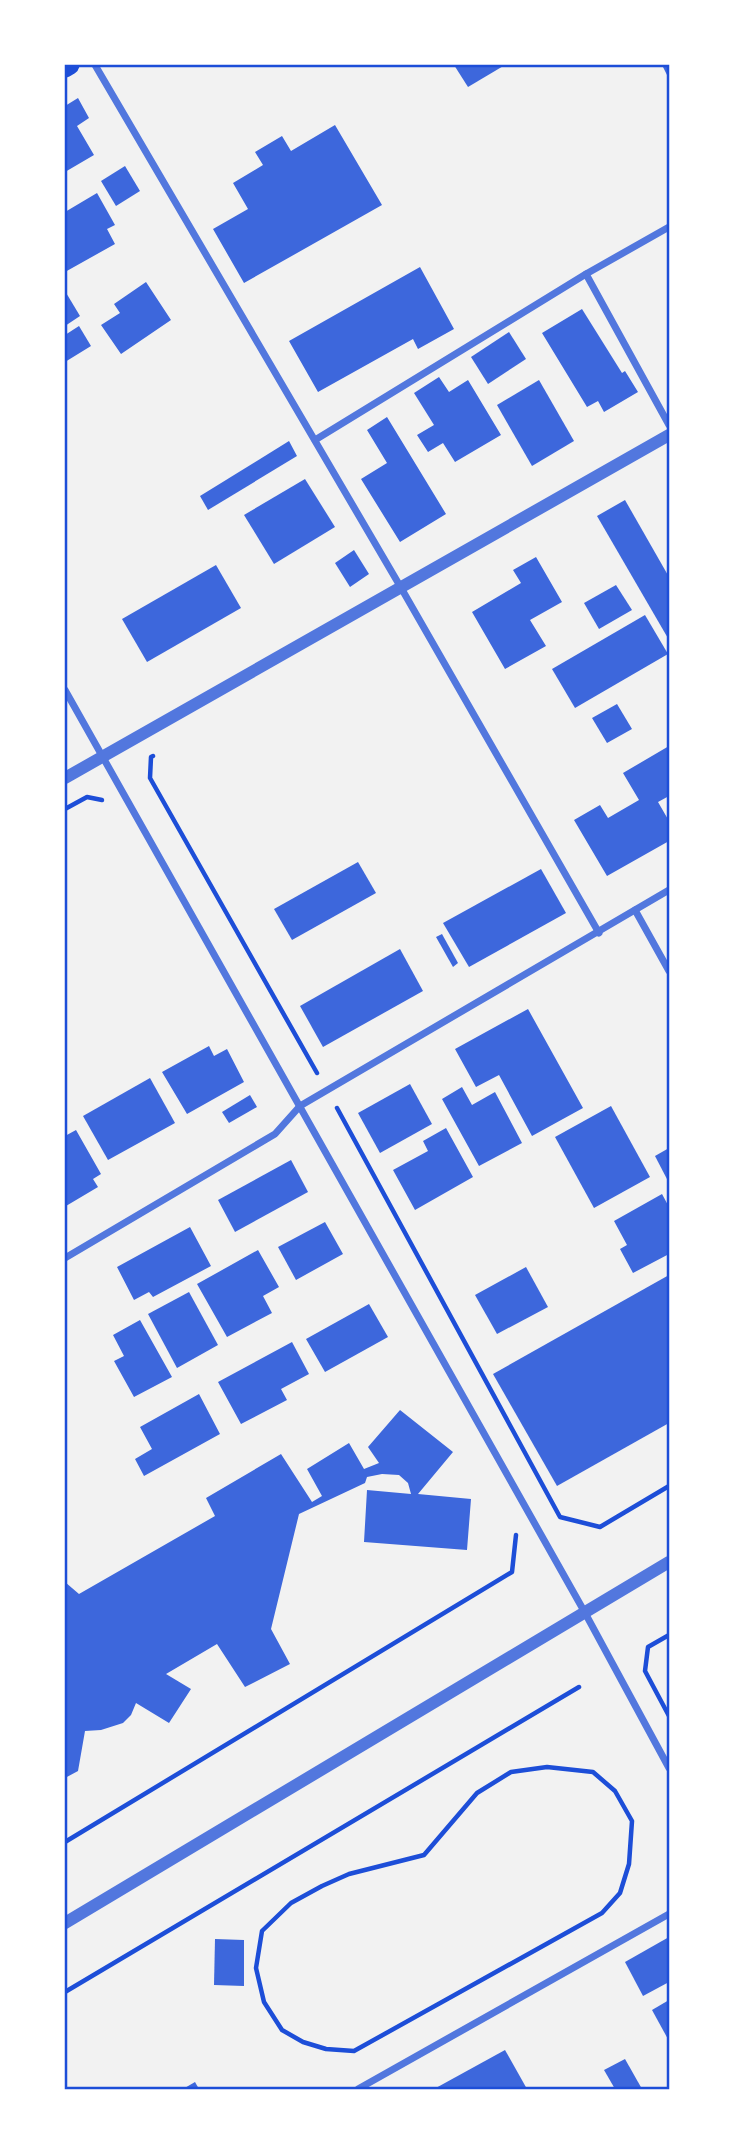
<svg xmlns="http://www.w3.org/2000/svg" width="734" height="2154" viewBox="0 0 734 2154" font-family="Montserrat,sans-serif">
  <style>
    .building { fill: #3d67dc }
    .lines { fill: none; stroke-linecap: round; stroke-linejoin: round }
    .path { stroke: #1d4ed8; stroke-width: 4.5 }
    .minor { stroke: #5277de; stroke-width: 7 }
    .tertiary { stroke: #5277de; stroke-width: 12 }
    .trunk { stroke: #1d4ed8; stroke-width: 19 }
    .neatline { fill: none; stroke: #1d4ed8; stroke-width: 2.5 }
  </style>
  <rect width="100%" height="100%" fill="#f2f2f2"/>
  <!-- building -->
  <g class="building">
    <path d="M454 65H505L468 87Z"/>
    <path d="M662 65H669V79Z"/>
    <path d="M78 98 89 118 77 126 94 155 65 172V106Z"/>
    <path d="M335 125 382 205 244 283 213 229 248 209 233 183 263 165 255 152 282 136 291 151Z"/>
    <path d="M125 166 140 191 116 206 101 181Z"/>
    <path d="M97 193 115 225 107 229 115 244 65 272V212Z"/>
    <path d="M420 267 454 329 418 349 413 339 318 392 289 341Z"/>
    <path d="M146 282 171 320 121 354 101 325 120 313 114 304Z"/>
    <path d="M65 291 80 316 65 326Z"/>
    <path d="M582 309 622 373 625 371 638 392 604 412 598 401 587 407 542 333Z"/>
    <path d="M79 326 91 346 65 362V335Z"/>
    <path d="M509 332 526 359 488 384 471 357Z"/>
    <path d="M439 377 449 392 468 380 501 435 455 462 443 443 428 452 417 435 434 425 414 393Z"/>
    <path d="M539 380 574 441 532 466 497 405Z"/>
    <path d="M387 417 446 514 400 542 361 479 387 463 367 430Z"/>
    <path d="M289 441 297 456 208 510 200 496Z"/>
    <path d="M305 479 335 527 274 564 244 515Z"/>
    <path d="M625 500 669 577V640L597 516Z"/>
    <path d="M354 550 369 574 350 587 335 563Z"/>
    <path d="M536 557 562 602 530 620 546 646 505 669 472 612 521 583 513 570Z"/>
    <path d="M216 565 241 608 147 662 122 619Z"/>
    <path d="M616 585 632 610 599 629 584 603Z"/>
    <path d="M645 615 668 654 575 708 552 669Z"/>
    <path d="M617 704 632 729 607 743 592 718Z"/>
    <path d="M669 746V796L658 802 669 821V841L607 876 574 820 600 805 608 818 639 800 623 773Z"/>
    <path d="M358 862 376 893 292 940 274 909Z"/>
    <path d="M541 869 566 913 469 967 443 923Z"/>
    <path d="M442 934 458 963 453 967 436 937Z"/>
    <path d="M400 949 423 991 323 1047 300 1006Z"/>
    <path d="M528 1009 583 1108 532 1136 499 1075 476 1087 455 1049Z"/>
    <path d="M209 1046 214 1056 227 1049 244 1082 187 1114 162 1072Z"/>
    <path d="M150 1078 175 1123 108 1160 83 1116Z"/>
    <path d="M410 1084 432 1124 380 1153 358 1113Z"/>
    <path d="M462 1087 472 1105 495 1092 522 1143 479 1166 442 1099Z"/>
    <path d="M250 1095 257 1107 229 1123 222 1112Z"/>
    <path d="M611 1106 650 1177 594 1208 555 1137Z"/>
    <path d="M446 1128 473 1177 415 1210 393 1170 428 1151 423 1141Z"/>
    <path d="M76 1130 101 1174 93 1179 98 1187 66 1206 65 1136Z"/>
    <path d="M669 1148V1183L655 1156Z"/>
    <path d="M291 1160 308 1192 235 1232 218 1200Z"/>
    <path d="M662 1194 669 1207V1254L633 1273 620 1249 627 1245 614 1221Z"/>
    <path d="M325 1222 343 1254 296 1280 278 1247Z"/>
    <path d="M190 1227 211 1266 153 1297 149 1292 134 1300 117 1267Z"/>
    <path d="M258 1250 279 1287 263 1296 272 1313 227 1337 197 1284Z"/>
    <path d="M526 1267 548 1307 497 1334 475 1295Z"/>
    <path d="M669 1275V1423L557 1486 493 1374Z"/>
    <path d="M189 1292 218 1345 177 1368 148 1314Z"/>
    <path d="M369 1304 388 1337 325 1372 306 1339Z"/>
    <path d="M140 1320 172 1377 134 1397 114 1361 124 1356 113 1335Z"/>
    <path d="M292 1342 309 1374 281 1389 287 1400 241 1424 218 1382Z"/>
    <path d="M199 1394 220 1434 144 1476 135 1459 152 1449 140 1427Z"/>
    <path d="M400 1410 453 1452 418 1494 471 1499 467 1550 364 1542 367 1490 411 1494 408 1483 399 1475 382 1474 367 1477 365 1483 299 1514 271 1629 290 1664 245 1687 217 1644 166 1674 191 1689 169 1723 136 1703 131 1715 123 1723 101 1730 85 1731 78 1771 65 1778V1582L79 1594 215 1516 206 1498 281 1454 312 1502 322 1496 307 1469 349 1443 364 1469 379 1463 368 1447Z"/>
    <path d="M669 1937V1982L643 1996 625 1962Z"/>
    <path d="M215 1939 244 1940V1986L214 1985Z"/>
    <path d="M669 2000V2041L652 2010Z"/>
    <path d="M505 2050 527 2089H434Z"/>
    <path d="M625 2059 642 2089H615L604 2070Z"/>
    <path d="M195 2082 199 2089H183Z"/>
  </g>
  <g class="lines">
    <!-- path -->
    <g class="path">
      <path d="M153 756 151 757 150 778 317 1073"/>
      <path d="M65 809 87 797 102 800"/>
      <path d="M337 1108 560 1517 600 1527 669 1486"/>
      <path d="M669 1635 648 1647 645 1671 669 1716"/>
      <path d="M547 1767 593 1772 615 1791 632 1821 629 1864 620 1893 602 1913 354 2051 326 2049 303 2042 282 2030 264 2002 256 1968 262 1931 291 1903 322 1886 349 1874 424 1855 477 1793 511 1772Z"/>
      <path d="M65 1842 512 1572 516 1535"/>
      <path d="M65 1992 579 1687"/>
    </g>
    <!-- minor -->
    <g class="minor">
      <path d="M95 65 400 586 599 933"/>
      <path d="M586 274 669 425"/>
      <path d="M315 440 586 274 669 227"/>
      <path d="M65 690 584 1611 669 1768"/>
      <path d="M635 910 669 971"/>
      <path d="M65 1258 275 1134 300 1106 669 890"/>
      <path d="M358 2089 669 1914"/>
    </g>
    <!-- tertiary -->
    <g class="tertiary">
      <path d="M65 778 669 435"/>
      <path d="M65 1923 669 1562"/>
    </g>
    <!-- trunk -->
    <path class="trunk" d="M65 68 70 65"/>
  </g>
  <!-- border -->
  <rect width="734" height="2154" fill="none" stroke="#ffffff" stroke-width="133"/>
  <rect x="66" y="66" width="602" height="2022" class="neatline"/>
</svg>
